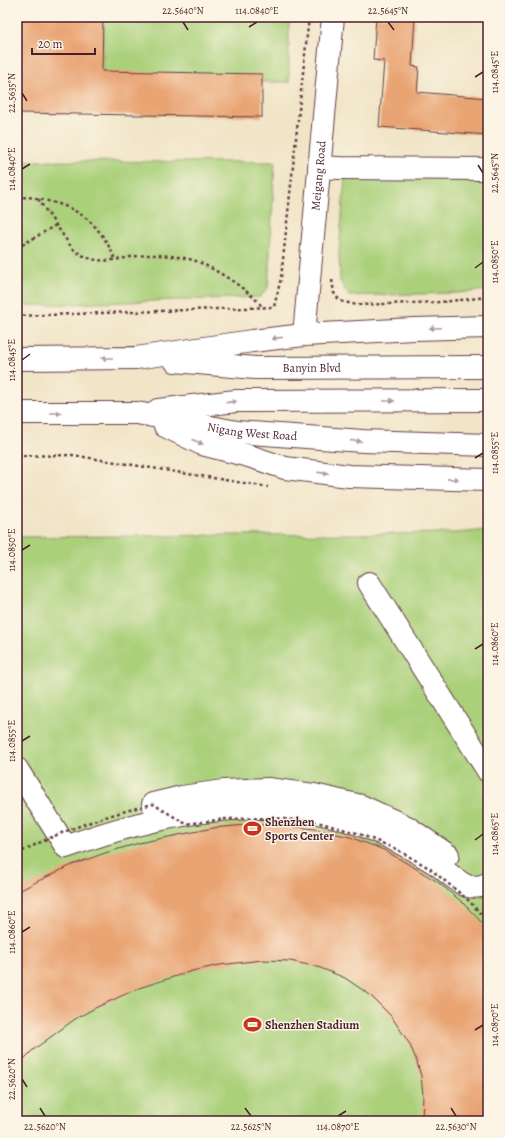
<svg xmlns="http://www.w3.org/2000/svg" width="505" height="1138" viewBox="0 0 505 1138" font-family="Alegreya,serif">
  <style>
    .green { fill: #aad07a; stroke: #7a7852 }
    .building { fill: #e9a473 }
    .lines { fill: none; stroke-linecap: round; stroke-linejoin: round }
    .minor-casing { stroke: #633d43; stroke-width: 24 }
    .major-casing { stroke: #633d43; stroke-width: 24 }
    .path { stroke: #633d43; stroke-width: 2.5; stroke-dasharray: 3 3; stroke-linecap: butt }
    .minor { stroke: #fff; stroke-width: 22 }
    .major { stroke: #fff; stroke-width: 22 }
    .path-bridge { stroke: #633d43; stroke-width: 2.5; stroke-dasharray: 3 3; stroke-linecap: butt }
    .oneway { fill: #ae9aa0 }
    .ticks { fill: none; stroke: #4a1f2b; stroke-width: 1.5 }
    .labels { text-anchor: middle; dominant-baseline: central; stroke-width: 3; stroke-linejoin: round; paint-order: stroke }
    .street-label { font-size: 12px; fill: #4a1f2b; stroke: #fcf5e5 }
    .poi-label { font-size: 12px; font-weight: bold; fill: #4a1f2b; stroke: #fcf5e5; text-anchor: start }
    .neatline { fill: none; stroke: #4a1f2b; stroke-width: 1.5 }
    .ticks-label { font-size: 10px; text-anchor: middle; fill: #4a1f2b }
  </style>
  <rect width="100%" height="100%" fill="#fcf5e5"/>
  <filter id="ink" filterUnits="userSpaceOnUse"><feTurbulence type="fractalNoise" baseFrequency=".025" numOctaves="2"/><feDisplacementMap in="SourceGraphic" scale="8" xChannelSelector="R" yChannelSelector="G"/><feConvolveMatrix kernelMatrix="1 2 1 2 8 2 1 2 1" color-interpolation-filters="sRGB"/></filter>
  <filter id="wash" filterUnits="userSpaceOnUse"><feTurbulence type="fractalNoise" baseFrequency=".012" numOctaves="4" result="noise"/><feDisplacementMap in="SourceGraphic" scale="16" xChannelSelector="R" yChannelSelector="G"/><feGaussianBlur stdDeviation="0.9" result="paint"/><feColorMatrix in="noise" values="0 0 0 0 0 0 0 0 0 0 0 0 0 0 0 0 0 1.4 0 .05"/><feComposite in="paint" operator="in"/></filter>
  <g filter="url(#wash)">
    <rect width="100%" height="100%" fill="#f1e5c8"/>
    <!-- green -->
    <g class="green">
      <rect x="103" y="17" width="186" height="65"/>
      <path d="M17 161 275 162 268 288 260 297 17 306Z"/>
      <path d="M488 176V290L456 293 349 296 340 281 339 253 345 177Z"/>
      <path d="M488 530V1121H17V537L457 533Z"/>
    </g>
    <g id="blocks">
      <!-- building -->
      <g class="building">
        <path d="M17 17H103L102 71 262 74V117L17 113Z"/>
        <path d="M376 17H415L412 66 419 67 417 92 488 98V135L379 127 384 61 373 60Z"/>
        <path d="M246 825H278L315 829 350 837 384 850 415 868 439 883 462 902 485 926 488 930V1121H422L423 1095 421 1076 416 1059 409 1043 391 1016 370 995 345 978 318 967 290 961 262 960 220 965 192 971 139 988 95 1008 75 1019 33 1050 17 1066V892L38 881 72 865 105 853 139 843 213 828Z"/>
      </g>
    </g>
  </g>
  <g filter="url(#ink)">
    <use href="#blocks" fill-opacity="0" stroke="#633d43" stroke-width="1"/>
    <g class="lines">
      <defs>
        <g id="minor">
          <path d="M319 167 338 168 488 169"/>
          <path id="s1" d="M304 335 333 17"/>
          <path d="M369 583 488 771"/>
          <path d="M17 769 66 847C149 816 259 793 346 820 376 829 406 845 433 862 443 868 455 880 465 885 471 888 483 887 488 883"/>
          <path d="M153 804 182 797 223 791 268 789 314 795 361 806 407 827 448 855"/>
        </g>
        <g id="major">
          <path d="M17 359 136 358 252 341 304 335 414 329 488 327"/>
          <path id="s2" d="M175 361 255 368 488 367"/>
          <path d="M158 410 236 401 488 400"/>
          <path id="s3" d="M17 413H137L237 432 363 441 488 445"/>
          <path d="M165 426 202 444 249 456 285 468 349 476 488 480"/>
        </g>
      </defs>
      <!-- minor casing -->
      <use href="#minor" class="minor-casing"/>
      <!-- major casing -->
      <use href="#major" class="major-casing"/>
      <!-- path -->
      <g class="path">
        <path d="M17 198C27 196 38 198 48 201 83 209 101 227 115 259"/>
        <path d="M38 199 72 248C100 272 122 254 154 255 167 255 183 257 196 261 216 269 251 291 263 308"/>
        <path d="M17 248 56 225"/>
        <path d="M332 280 334 293 340 301 357 305 441 302 488 297"/>
        <path d="M17 316 274 307 281 278 309 17"/>
        <path d="M17 456 72 455 268 487"/>
        <path d="M17 845 21 851"/>
      </g>
      <!-- minor -->
      <use href="#minor" class="minor"/>
      <!-- major -->
      <use href="#major" class="major"/>
      <!-- path-bridge -->
      <path class="path-bridge" d="M17 854C60 831 106 815 153 804L186 824 225 819 274 818 317 822 357 833 396 849 429 868 467 899 488 921"/>
    </g>
    <!-- one-way arrows -->
    <defs><path id="oneway-solid" d="M-6-.8H1V-3.2L6.5 0L1 3.2V.8H-6Z"/></defs>
    <g class="oneway">
      <use href="#oneway-solid" transform="translate(435 328) rotate(178)"/>
      <use href="#oneway-solid" transform="translate(277 338) rotate(174)"/>
      <use href="#oneway-solid" transform="translate(107 358) rotate(180)"/>
      <use href="#oneway-solid" transform="translate(389 401)"/>
      <use href="#oneway-solid" transform="translate(231 402) rotate(-6)"/>
      <use href="#oneway-solid" transform="translate(56 413)"/>
      <use href="#oneway-solid" transform="translate(356 441) rotate(4)"/>
      <use href="#oneway-solid" transform="translate(198 442) rotate(24)"/>
      <use href="#oneway-solid" transform="translate(323 473) rotate(7)"/>
      <use href="#oneway-solid" transform="translate(453 479) rotate(1)"/>
    </g>
  </g>
  <!-- ticks -->
  <path class="ticks" d="M183 22 188 30M388 22 394 30M249 27 257 22M475 77 483 72M22 93 27 101M478 165 483 173M22 169 30 164M475 268 483 262M22 360 30 354M475 458 483 453M22 550 30 545M475 649 483 644M22 741 30 736M475 840 483 834M22 932 30 927M475 1030 483 1025M22 1079 27 1087M40 1108 45 1116M245 1108 251 1116M451 1108 456 1116M338 1116 346 1111"/>
  <!-- icons -->
  <defs>
    <symbol id="stadium-bare" viewBox="-9 -9 18 18"><path d="M0-5a6.5 5 0 1 0 0 10a6.5 5 0 1 0 0-10ZM-3.5-1.8h7v3.6h-7Z" fill="#c8321e" stroke="#fcf5e5" stroke-width="2.5" paint-order="stroke"/></symbol>
  </defs>
  <g fill-rule="evenodd">
    <use href="#stadium-bare" x="240" y="816" width="25" height="25"/>
    <use href="#stadium-bare" x="240" y="1012" width="25" height="25"/>
  </g>
  <g class="labels">
    <!-- street labels -->
    <g class="street-label">
      <text stroke="none"><textPath href="#s1" startOffset="160">Meigang Road</textPath></text>
      <text stroke="none"><textPath href="#s2" startOffset="137">Banyin Blvd</textPath></text>
      <text stroke="none"><textPath href="#s3" startOffset="237">Nigang West Road</textPath></text>
    </g>
    <!-- poi labels -->
    <g class="poi-label">
      <text x="265" y="822">Shenzhen<tspan x="265" dy="14">Sports Center</tspan></text>
      <text x="265" y="1025">Shenzhen Stadium</text>
    </g>
  </g>
  <!-- margin -->
  <rect width="505" height="1138" fill="none" stroke="#fcf5e5" stroke-width="44"/>
  <!-- scale -->
  <path d="M32 48v6h63v-6" fill="none" stroke="#4a1f2b" stroke-width="2"/>
  <text x="38" y="48" font-size="12" fill="#4a1f2b" stroke="#fcf5e5" stroke-width="3" paint-order="stroke">20 m</text>
  <rect x="22" y="22" width="461" height="1094" class="neatline"/>
  <g class="ticks-label">
    <text x="183" y="14">22.5640°N</text>
    <text x="257" y="14">114.0840°E</text>
    <text x="388" y="14">22.5645°N</text>
    <text transform="translate(494 72) rotate(-90)" y="4">114.0845°E</text>
    <text transform="translate(11 93) rotate(-90)" y="4">22.5635°N</text>
    <text transform="translate(11 169) rotate(-90)" y="4">114.0840°E</text>
    <text transform="translate(494 173) rotate(-90)" y="4">22.5645°N</text>
    <text transform="translate(494 262) rotate(-90)" y="4">114.0850°E</text>
    <text transform="translate(11 360) rotate(-90)" y="4">114.0845°E</text>
    <text transform="translate(494 453) rotate(-90)" y="4">114.0855°E</text>
    <text transform="translate(11 550) rotate(-90)" y="4">114.0850°E</text>
    <text transform="translate(494 644) rotate(-90)" y="4">114.0860°E</text>
    <text transform="translate(11 741) rotate(-90)" y="4">114.0855°E</text>
    <text transform="translate(494 834) rotate(-90)" y="4">114.0865°E</text>
    <text transform="translate(11 932) rotate(-90)" y="4">114.0860°E</text>
    <text transform="translate(494 1025) rotate(-90)" y="4">114.0870°E</text>
    <text transform="translate(11 1079) rotate(-90)" y="4">22.5620°N</text>
    <text x="45" y="1130">22.5620°N</text>
    <text x="251" y="1130">22.5625°N</text>
    <text x="338" y="1130">114.0870°E</text>
    <text x="456" y="1130">22.5630°N</text>
  </g>
</svg>
